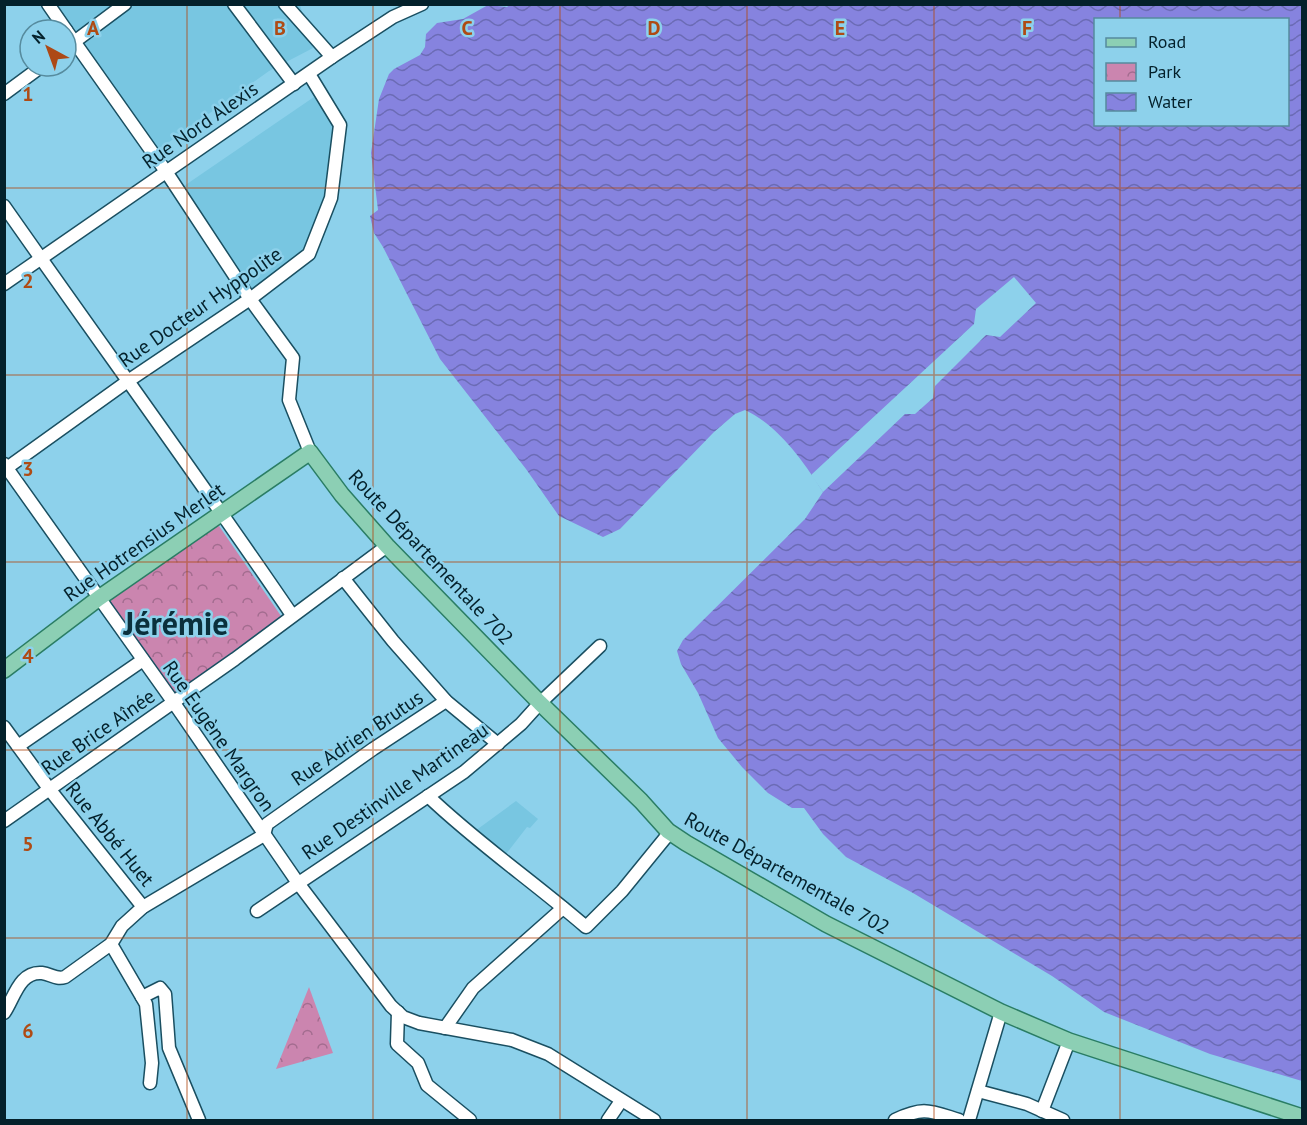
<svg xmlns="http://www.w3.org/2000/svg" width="1307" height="1125" viewBox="0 0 1307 1125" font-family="'PT Sans',sans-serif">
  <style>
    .built { fill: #78c6e1 }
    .park { fill: url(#park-crowns) }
    .water { fill: url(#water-waves); fill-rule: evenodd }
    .pier { fill: #8dd1eb }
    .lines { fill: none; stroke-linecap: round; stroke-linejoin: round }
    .minor-casing { stroke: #1a4f61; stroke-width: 15 }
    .major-casing { stroke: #2a7d64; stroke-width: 18 }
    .minor { stroke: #fff; stroke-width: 12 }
    .major { stroke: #8ccfb4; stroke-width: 15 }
    .grid { fill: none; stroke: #af4b14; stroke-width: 1.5; stroke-opacity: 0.55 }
    .labels { text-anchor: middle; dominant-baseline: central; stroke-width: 5; stroke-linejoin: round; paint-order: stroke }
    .street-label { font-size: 20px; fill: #04212b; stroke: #8dd1eb }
    .town-label { font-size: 32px; font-weight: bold; fill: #0a303c; stroke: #8dd1eb }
    .grid-label { font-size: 20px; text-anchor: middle; font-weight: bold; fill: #af4b14; stroke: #8dd1eb; stroke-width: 5; stroke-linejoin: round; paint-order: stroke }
  </style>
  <defs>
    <pattern id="park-crowns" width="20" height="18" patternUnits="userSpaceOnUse" patternTransform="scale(1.5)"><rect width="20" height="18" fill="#cb85af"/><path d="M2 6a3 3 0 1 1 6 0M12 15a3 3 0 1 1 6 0" fill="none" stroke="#a36c8f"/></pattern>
    <pattern id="water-waves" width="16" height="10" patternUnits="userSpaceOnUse" patternTransform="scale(1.5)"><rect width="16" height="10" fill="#8683df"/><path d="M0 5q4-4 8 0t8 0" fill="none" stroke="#6b6bb5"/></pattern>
  </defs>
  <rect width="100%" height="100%" fill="#8dd1eb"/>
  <!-- built -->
  <g class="built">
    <path d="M46 5H300L313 48 269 71 155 152Z"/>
    <path d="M314 97 335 126 326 206 308 248 253 291 184 186Z"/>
    <path d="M516 801 538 819 530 828 527 827 506 854 475 831Z"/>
  </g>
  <!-- park -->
  <g class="park">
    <path d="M217 523 281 616 174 695 108 598Z"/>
    <path d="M309 987 333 1053 276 1069Z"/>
  </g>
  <!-- water -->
  <path class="water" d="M511 4 1302 5V1081L1210 1054 1104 1012 1052 976 913 893 846 857 823 834 804 808H792L768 793 742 767 718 738 698 693 681 664 677 651 683 640 805 519 823 492C804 462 778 425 745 410L735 414 714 432 620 529 603 537 559 516 526 469 440 359 383 247 374 233 370 216 378 210 371 153 379 99 389 74 394 69 420 55 425 47 426 34 437 23 463 19 488 5 507 7ZM1096 20H1288V124H1096Z"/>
  <!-- pier -->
  <path class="pier" d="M1014 277 1036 303 1000 337 986 335 935 386 933 398 915 414H905L823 492 811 475 974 324 976 309Z"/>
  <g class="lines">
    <defs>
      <g id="minor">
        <path d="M48 4 66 30"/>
        <path d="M234 4 294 84"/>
        <path d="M285 4 332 57"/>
        <path d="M66 30 167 173 250 299 293 358 289 400 310 452"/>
        <path d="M66 48 125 4"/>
        <path d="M4 94 42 66"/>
        <path d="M4 206C100 343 198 477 292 615"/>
        <path d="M4 284 332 57 393 17 422 4"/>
        <path d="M4 464 174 703 298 883 391 1006 403 1017 419 1023 512 1040 548 1054 654 1120"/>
        <path d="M4 470 128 381 250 299 309 254 331 198 340 125 309 74"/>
        <path d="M343 578 393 641 446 701 498 744"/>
        <path d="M4 727 50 790 143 907"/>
        <path d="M18 746 143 660"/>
        <path d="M428 796C477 843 534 882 586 927L622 891 666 837 668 831"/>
        <path d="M4 821 235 659 387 546"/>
        <path d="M257 911 464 772 521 724 540 703 600 646"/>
        <path d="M111 944 146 1004 152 1063 150 1083"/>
        <path d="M142 997 160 988 165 994 169 1048 199 1120"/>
        <path d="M398 1012 397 1044 418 1063 427 1085 470 1120"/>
        <path d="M4 1013C14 999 19 971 42 973 51 974 56 980 65 977L111 944 122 926 143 907 264 835 267 824 373 749 446 701"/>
        <path d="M445 1028 473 988 563 908"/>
        <path d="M978 1091 1027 1104 1063 1120"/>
        <path d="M1042 1111 1069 1041"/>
        <path d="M608 1120 621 1101"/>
        <path d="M895 1120C924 1106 930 1111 959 1120"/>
        <path d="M969 1120 1001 1012"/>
      </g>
      <path id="major" d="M4 670 99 598 310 452 342 495 387 546 540 703 641 801 668 831 686 843 826 924 1001 1012 1069 1041 1302 1117"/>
    </defs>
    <!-- minor casing -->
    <use href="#minor" class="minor-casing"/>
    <!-- major casing -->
    <use href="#major" class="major-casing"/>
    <!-- minor -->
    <use href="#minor" class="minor"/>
    <!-- major -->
    <use href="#major" class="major"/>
  </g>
  <!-- grid -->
  <path class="grid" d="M187 4V1120M373 4V1120M560 4V1120M747 4V1120M934 4V1120M1120 4V20M1120 124V1120M4 188H1302M4 375H1302M4 562H1302M4 750H1302M4 938H1302"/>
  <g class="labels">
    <!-- street labels -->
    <g class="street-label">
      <text transform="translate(200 125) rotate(-35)">Rue Nord Alexis</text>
      <text transform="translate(200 307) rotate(-35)">Rue Docteur Hyppolite</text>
      <text transform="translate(144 542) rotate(-35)">Rue Hotrensius Merlet</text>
      <text transform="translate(431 557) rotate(47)">Route Départementale 702</text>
      <text transform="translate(98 732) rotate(-35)">Rue Brice Aînée</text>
      <text transform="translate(219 736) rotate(55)">Rue Eugène Margron</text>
      <text transform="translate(357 738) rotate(-34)">Rue Adrien Brutus</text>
      <text transform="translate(395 791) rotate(-35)">Rue Destinville Martineau</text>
      <text transform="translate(110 834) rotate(51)">Rue Abbé Huet</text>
      <text transform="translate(787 873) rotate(29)">Route Départementale 702</text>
    </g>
    <!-- town labels -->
    <g class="town-label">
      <text x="176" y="623">Jérémie</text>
    </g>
  </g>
  <g class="grid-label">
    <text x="93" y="35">A</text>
    <text x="280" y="35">B</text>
    <text x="467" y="35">C</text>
    <text x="654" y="35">D</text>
    <text x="840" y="35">E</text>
    <text x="1027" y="35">F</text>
    <text x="28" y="101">1</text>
    <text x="28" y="288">2</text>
    <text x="28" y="476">3</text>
    <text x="28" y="663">4</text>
    <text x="28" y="851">5</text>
    <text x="28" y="1038">6</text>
  </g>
  <!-- border -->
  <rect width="1307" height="1125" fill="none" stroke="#04212b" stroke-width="12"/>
  <!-- legend -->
  <rect x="1094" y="18" width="195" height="108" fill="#8dd1eb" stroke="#568b9e" stroke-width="1.5"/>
  <rect x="1106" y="38" width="30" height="9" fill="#8ccfb4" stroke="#568b9e" stroke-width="1.5"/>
  <text x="1148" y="48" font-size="18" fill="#04212b">Road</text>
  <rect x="1106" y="63" width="30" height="18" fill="url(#park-crowns)" stroke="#568b9e" stroke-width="1.5"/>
  <text x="1148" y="78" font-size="18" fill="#04212b">Park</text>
  <rect x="1106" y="93" width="30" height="18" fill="url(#water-waves)" stroke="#568b9e" stroke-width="1.5"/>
  <text x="1148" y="108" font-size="18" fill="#04212b">Water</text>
  <!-- north arrow -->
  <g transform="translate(48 48) rotate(319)"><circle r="28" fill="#8dd1eb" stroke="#568b9e" stroke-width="1.5"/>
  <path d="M0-4.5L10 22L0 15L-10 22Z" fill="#ad4916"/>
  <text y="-9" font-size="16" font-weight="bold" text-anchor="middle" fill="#04212b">N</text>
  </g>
</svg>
